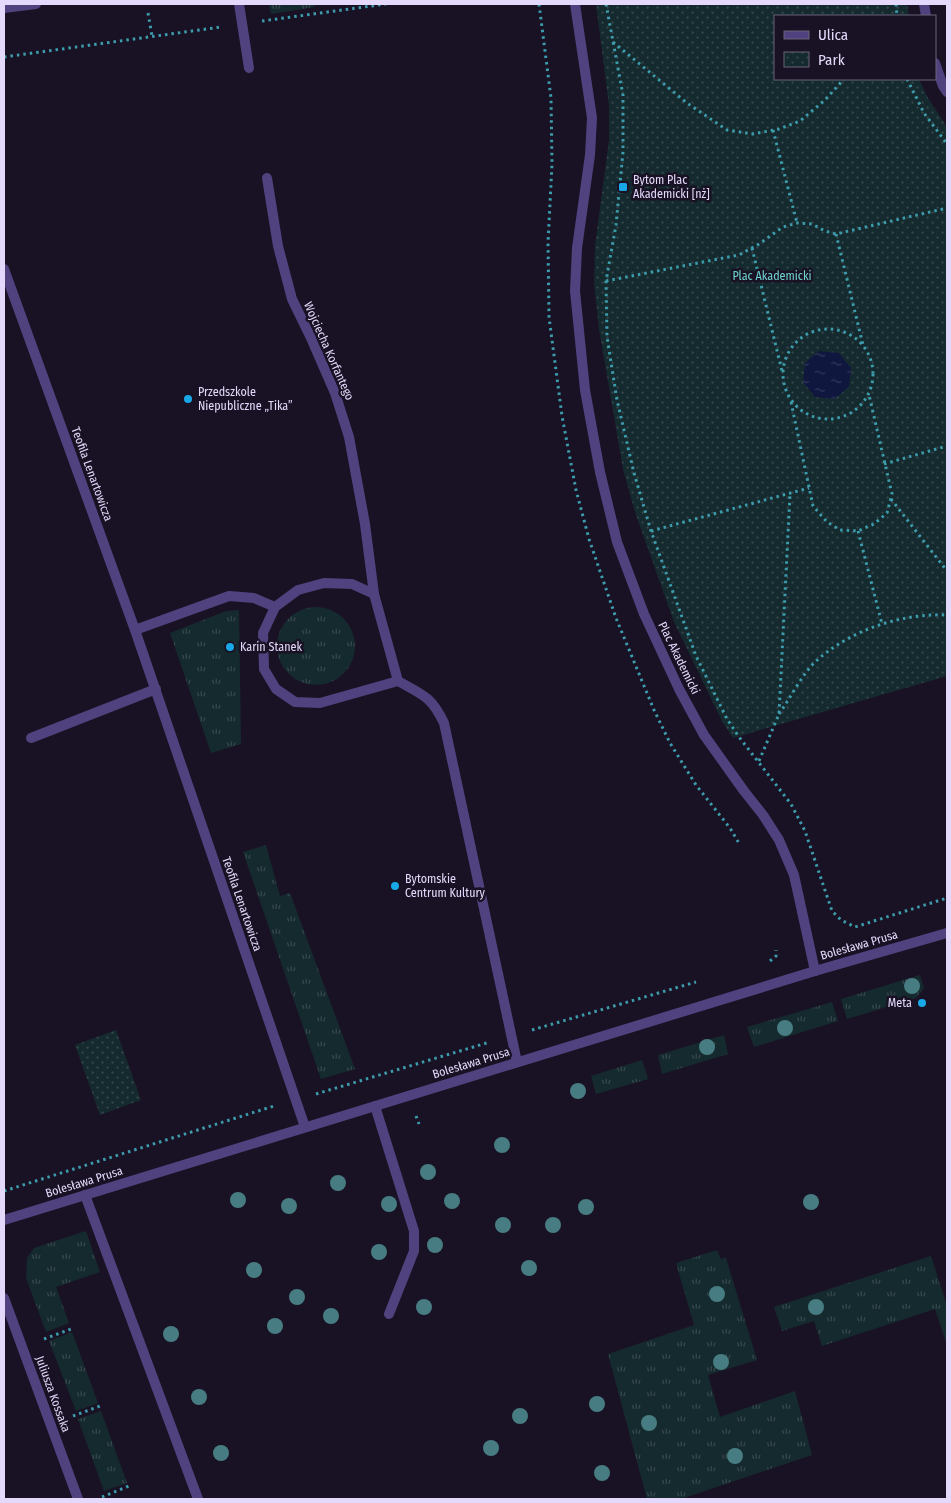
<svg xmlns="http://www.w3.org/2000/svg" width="951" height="1503" viewBox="0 0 951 1503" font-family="'Fira Sans Condensed',sans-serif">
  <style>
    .grass { fill: url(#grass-tufts) }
    .park { fill: url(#park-dots) }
    .water { fill: url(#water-ripples) }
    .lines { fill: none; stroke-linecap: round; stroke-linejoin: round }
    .path { stroke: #3c9cac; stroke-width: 3; stroke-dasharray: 2.5 4; stroke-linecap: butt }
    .lane { stroke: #50427e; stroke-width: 10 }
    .street { stroke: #50427e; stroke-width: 10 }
    .tree { fill: #477d82 }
    .poi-dot { fill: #19a8e7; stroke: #191224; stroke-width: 2 }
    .labels { text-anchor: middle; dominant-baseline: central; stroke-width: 5; stroke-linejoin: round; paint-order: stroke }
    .poi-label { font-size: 12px; fill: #e4d9fb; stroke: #191224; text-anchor: start }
    .park-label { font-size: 12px; fill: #6cd4cf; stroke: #191224 }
    .street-label { font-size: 12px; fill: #e4d9fb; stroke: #191224 }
  </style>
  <defs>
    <pattern id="grass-tufts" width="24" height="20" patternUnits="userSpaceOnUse" patternTransform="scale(1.25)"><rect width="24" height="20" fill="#152a2e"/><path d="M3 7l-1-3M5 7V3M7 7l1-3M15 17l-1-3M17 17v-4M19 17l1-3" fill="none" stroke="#37484d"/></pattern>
    <pattern id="park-dots" width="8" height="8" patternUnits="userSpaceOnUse" patternTransform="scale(1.25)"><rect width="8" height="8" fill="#152a2e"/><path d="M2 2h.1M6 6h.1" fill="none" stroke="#37484d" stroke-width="1.8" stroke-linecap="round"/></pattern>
    <pattern id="water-ripples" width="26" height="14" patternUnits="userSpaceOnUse" patternTransform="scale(1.25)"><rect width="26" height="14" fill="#10173f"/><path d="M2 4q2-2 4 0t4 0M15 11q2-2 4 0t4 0" fill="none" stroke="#33385c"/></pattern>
  </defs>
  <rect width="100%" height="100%" fill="#191224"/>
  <!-- grass -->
  <g class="grass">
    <path d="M269 4H314L315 7 271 14Z"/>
    <circle cx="316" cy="646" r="39"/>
    <path d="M239 610 241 744 211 753 170 633 226 611Z"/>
    <path d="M266 845 280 896 290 893 355 1069 321 1079 243 852Z"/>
    <path d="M920 975 924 988 916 998 847 1019 841 999Z"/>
    <path d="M832 1002 838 1021 754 1047 747 1027Z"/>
    <path d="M724 1035 728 1054 662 1074 658 1055Z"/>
    <path d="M642 1060 648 1079 596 1094 591 1076Z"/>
    <path d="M86 1231 100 1272 56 1287 69 1323 46 1332 26 1278 27 1258 34 1248Z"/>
    <path d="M717 1250 721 1259 726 1258 757 1360 708 1375 720 1417 795 1391 812 1455 681 1499H647L608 1354 694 1325 676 1263Z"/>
    <path d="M931 1256 947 1306V1345L935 1309 822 1346 814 1321 782 1331 774 1307Z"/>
    <path d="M72 1332 98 1403 76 1411 49 1341Z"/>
    <path d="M101 1411 127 1483 104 1491 78 1419Z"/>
  </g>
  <!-- park -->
  <g class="park">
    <path d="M596 4H907L909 16H775V79H919L928 98 947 127V676L733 738 722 721 674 622 635 512 623 469 599 329 594 284 595 246 609 140V106Z"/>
    <path d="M116 1030 141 1100 100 1115 75 1045Z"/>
  </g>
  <!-- water -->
  <path class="water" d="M819 351 839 353 851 368 849 387 834 399 815 397 803 382 805 363Z"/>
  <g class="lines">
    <!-- path -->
    <g class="path">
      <path d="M539 4 551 98 552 164 548 243 549 317 562 416 576 490 589 539 616 618 654 710 670 743 696 785 730 828 740 845"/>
      <path d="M606 4 623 95V152L616 225 606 281 607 337 617 400 634 473 651 531 696 656 727 719 739 737 791 804 805 831 832 911 841 920 855 927 947 898"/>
      <path d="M896 4 897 16"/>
      <path d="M148 13 152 36"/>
      <path d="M262 21 386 4"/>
      <path d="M613 42 687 103 727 130 753 134 779 129 800 121 825 100 844 79"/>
      <path d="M4 57 221 27"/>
      <path d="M907 79 924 113 947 144"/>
      <path d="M773 130 797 223"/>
      <path d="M836 234 863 345"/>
      <path d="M752 248 782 371"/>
      <path d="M606 281 739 255 759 244 783 227 797 223 812 224 825 231 836 234 947 208"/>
      <circle cx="828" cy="374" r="45"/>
      <path d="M791 402 813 506 827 522 840 530 858 531 874 524 887 513 892 494 869 395"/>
      <path d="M884 464 947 446"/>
      <path d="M891 499 947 571"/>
      <path d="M651 531 809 488"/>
      <path d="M858 531 882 624"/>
      <path d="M779 714C789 700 802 675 814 663 848 631 900 613 947 615"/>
      <path d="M759 761 779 714 790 494"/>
      <path d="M770 961 776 956V950"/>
      <path d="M532 1030 696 982"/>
      <path d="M316 1094 490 1042"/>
      <path d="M416 1116 419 1124"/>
      <path d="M4 1191 274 1106"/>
      <path d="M44 1339 71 1329"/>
      <path d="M73 1416 100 1406"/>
      <path d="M102 1497 129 1486"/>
    </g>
    <!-- lane -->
    <g class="lane">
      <path d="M239 4 249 68"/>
      <path d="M267 178 278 246 292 299 311 338 335 393 349 437 365 524 374 594"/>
      <path d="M324 583 352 584 374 594 398 681 320 703 295 702 276 689 264 669 263 633 275 607 298 590Z"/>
      <path d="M135 630 229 596 254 598 275 607"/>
      <path d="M398 681C423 695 431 696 444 723L517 1062"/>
      <path d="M375 1106 414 1231V1251L389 1314"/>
      <path d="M85 1195 198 1499"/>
    </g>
    <!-- street -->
    <g class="street">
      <path d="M575 4 592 118 590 155 577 248 575 291 585 390 600 472 617 542 644 614 679 689 704 735 744 791 763 815 779 840 794 875 815 971"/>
      <path d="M924 4 926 16"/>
      <path d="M4 8 36 4"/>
      <path d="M935 63 943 86 947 92"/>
      <path d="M4 269 135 630 305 1127"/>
      <path d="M31 738 156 689"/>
      <path d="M4 1220 815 971 947 933"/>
      <path d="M4 1298 78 1499"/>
    </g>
  </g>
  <!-- trees -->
  <g class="tree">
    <circle cx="912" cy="986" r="8"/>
    <circle cx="785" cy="1028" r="8"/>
    <circle cx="707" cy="1047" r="8"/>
    <circle cx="578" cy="1091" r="8"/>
    <circle cx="502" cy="1145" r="8"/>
    <circle cx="428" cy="1172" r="8"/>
    <circle cx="338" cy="1183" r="8"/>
    <circle cx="238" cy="1200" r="8"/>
    <circle cx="452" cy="1201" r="8"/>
    <circle cx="811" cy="1202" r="8"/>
    <circle cx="389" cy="1204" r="8"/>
    <circle cx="289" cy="1206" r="8"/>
    <circle cx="586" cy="1207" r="8"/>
    <circle cx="503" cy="1225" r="8"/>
    <circle cx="553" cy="1225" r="8"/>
    <circle cx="435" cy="1245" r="8"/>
    <circle cx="379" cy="1252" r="8"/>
    <circle cx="529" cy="1268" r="8"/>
    <circle cx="254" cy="1270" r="8"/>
    <circle cx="717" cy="1294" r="8"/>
    <circle cx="297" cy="1297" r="8"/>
    <circle cx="424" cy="1307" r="8"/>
    <circle cx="816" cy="1307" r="8"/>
    <circle cx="331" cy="1316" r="8"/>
    <circle cx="275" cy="1326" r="8"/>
    <circle cx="171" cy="1334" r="8"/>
    <circle cx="721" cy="1362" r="8"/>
    <circle cx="199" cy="1397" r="8"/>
    <circle cx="597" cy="1404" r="8"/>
    <circle cx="520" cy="1416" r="8"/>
    <circle cx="649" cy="1423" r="8"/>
    <circle cx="491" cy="1448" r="8"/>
    <circle cx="221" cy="1453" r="8"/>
    <circle cx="735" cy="1456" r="8"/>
    <circle cx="602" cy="1473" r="8"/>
  </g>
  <!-- markers -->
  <g class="poi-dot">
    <rect x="618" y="182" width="10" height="10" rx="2.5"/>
    <circle cx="188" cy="399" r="5"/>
    <circle cx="230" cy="647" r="5"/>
    <circle cx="395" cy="886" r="5"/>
    <circle cx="922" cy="1003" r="5"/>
  </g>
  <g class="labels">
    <!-- poi labels -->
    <g class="poi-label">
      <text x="633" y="180">Bytom Plac<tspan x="633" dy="14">Akademicki [nż]</tspan></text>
      <text x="198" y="392">Przedszkole<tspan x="198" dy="14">Niepubliczne „Tika”</tspan></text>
      <text x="240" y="647">Karin Stanek</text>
      <text x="405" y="879">Bytomskie<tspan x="405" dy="14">Centrum Kultury</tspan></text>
      <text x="912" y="1003" text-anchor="end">Meta</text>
    </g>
    <!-- park labels -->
    <g class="park-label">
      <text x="772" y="276">Plac Akademicki</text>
    </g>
    <!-- street labels -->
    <g class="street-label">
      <text transform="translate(329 351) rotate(66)">Wojciecha Korfantego</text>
      <text transform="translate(92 474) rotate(70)">Teofila Lenartowicza</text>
      <text transform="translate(679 658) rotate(64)">Plac Akademicki</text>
      <text transform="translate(242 904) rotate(71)">Teofila Lenartowicza</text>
      <text transform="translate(859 945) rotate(-16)">Bolesława Prusa</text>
      <text transform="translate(471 1063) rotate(-17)">Bolesława Prusa</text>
      <text transform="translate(84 1182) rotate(-17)">Bolesława Prusa</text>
      <text transform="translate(53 1394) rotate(70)">Juliusza Kossaka</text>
    </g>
  </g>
  <!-- border -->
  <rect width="951" height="1503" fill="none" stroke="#e4d9fb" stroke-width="10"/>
  <!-- legend -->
  <rect x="774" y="15" width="162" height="65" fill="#191224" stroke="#6a627a"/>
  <rect x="784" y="31" width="25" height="8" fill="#50427e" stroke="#6a627a"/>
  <text x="818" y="40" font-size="15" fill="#e4d9fb">Ulica</text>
  <rect x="784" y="52" width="25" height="15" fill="url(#park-dots)" stroke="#6a627a"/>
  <text x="818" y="65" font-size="15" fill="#e4d9fb">Park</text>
</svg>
